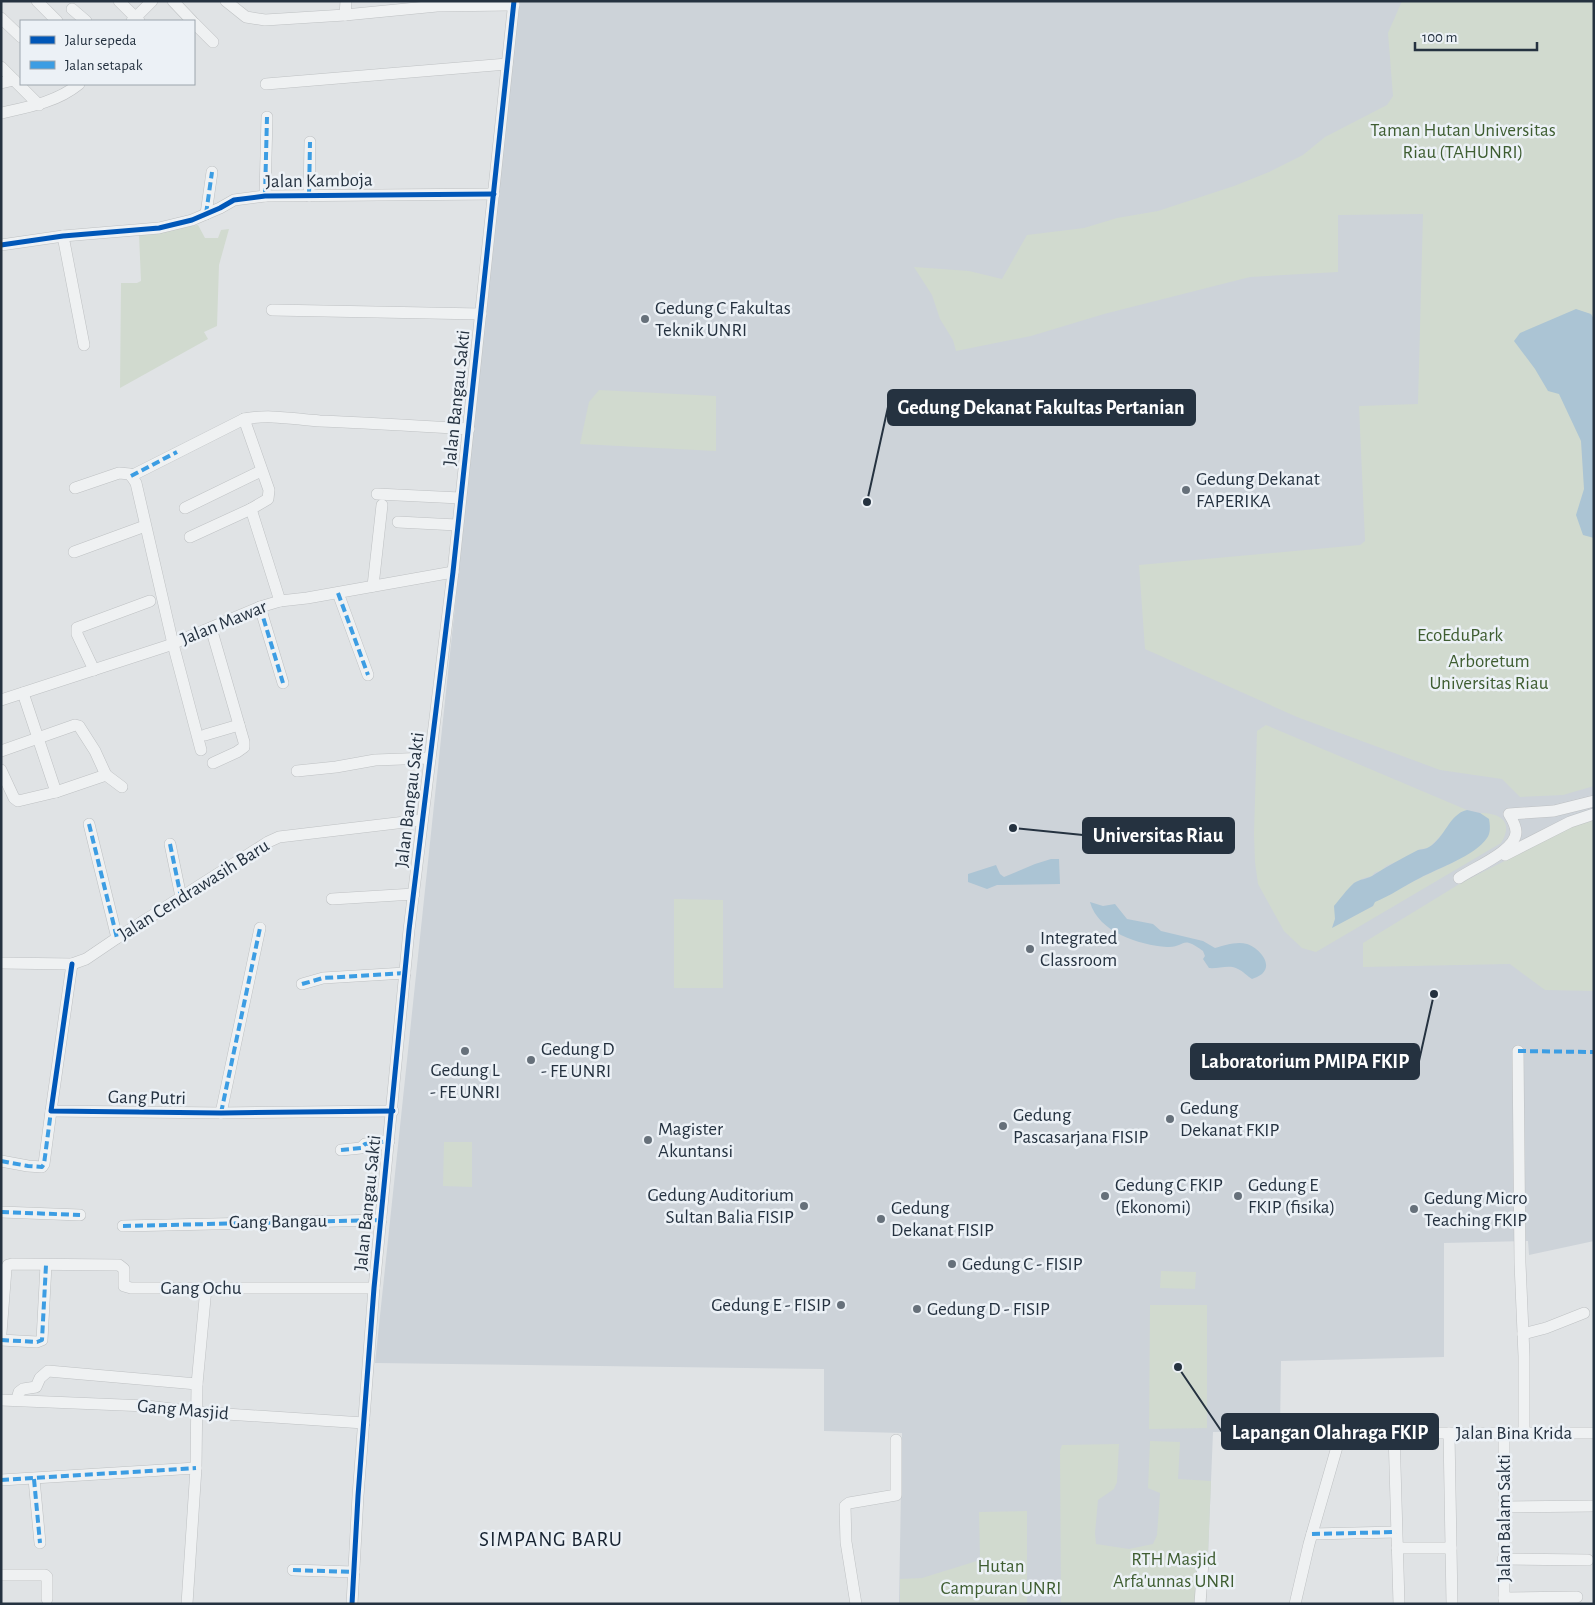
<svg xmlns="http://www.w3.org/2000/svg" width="1595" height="1605" viewBox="0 0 1595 1605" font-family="'Alegreya Sans',sans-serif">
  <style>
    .built { fill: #cdd3d9 }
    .green { fill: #d1dacf }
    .water { fill: #abc4d4 }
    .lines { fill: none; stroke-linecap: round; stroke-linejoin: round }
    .minor-casing { stroke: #bec1c3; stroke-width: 12 }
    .minor { stroke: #eff1f2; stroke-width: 11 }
    .quiet { stroke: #3c9de3; stroke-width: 4; stroke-dasharray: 8 4; stroke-linecap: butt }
    .cycleway-casing { stroke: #ecf1f6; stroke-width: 8 }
    .cycleway { stroke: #0057b8; stroke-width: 5 }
    .poi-dot { fill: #66707a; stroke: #ecf1f6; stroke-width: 2 }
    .labels { text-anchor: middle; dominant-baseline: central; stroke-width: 5; stroke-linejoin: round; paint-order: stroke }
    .park-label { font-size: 19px; fill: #3e5d31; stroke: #ecf1f6 }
    .street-label { font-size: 19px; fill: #253240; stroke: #ecf1f6 }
    .poi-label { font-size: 19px; fill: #253240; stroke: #ecf1f6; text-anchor: start }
    .quarter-label { font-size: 21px; letter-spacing: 1px; fill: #172331; stroke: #ecf1f6 }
    .leader { fill: none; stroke: #253240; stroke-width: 2 }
    .callout-dot { fill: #253240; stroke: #ecf1f6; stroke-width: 2 }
    .callout { fill: #253240; stroke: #253240; stroke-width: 2 }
    .callout-label { font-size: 20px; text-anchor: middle; font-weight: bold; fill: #fff }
  </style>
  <rect width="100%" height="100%" fill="#e0e3e5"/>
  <!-- built -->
  <path class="built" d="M519 1H1594V1241L1529 1255 1528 1241 1444 1243V1357L1281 1361 1280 1431 1213 1432 1206 1604H899L902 1433 824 1431V1369L375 1363Z"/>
  <!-- green -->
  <g class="green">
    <path d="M1402 1H1594V786L1563 795 1520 797 1502 779 1440 770 1297 717 1145 649 1139 565 1360 545 1365 541 1359 406 1418 404 1423 214 1338 215V272L1250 277 1104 314 1031 336 956 351 953 340 940 319 932 295 914 267 969 271 1002 279 1027 235 1084 228 1117 218 1158 211 1234 186 1269 172 1303 155 1325 137 1387 105 1393 96 1388 33Z"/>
    <path d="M198 225 205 238H218L221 230 229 229 219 265 217 326 204 332 208 339 120 388 121 283H137L141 281 139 234Z"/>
    <path d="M599 390 716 396V451L580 444 589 402Z"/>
    <path d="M1266 725 1467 810 1461 812 1449 824 1447 829 1429 848 1420 849 1405 858 1386 866 1381 871 1375 872 1372 876 1364 878 1354 883 1345 894 1335 911V919L1333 927 1373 906 1374 902 1420 878 1456 861 1489 819 1480 813C1501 813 1514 822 1501 843L1316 952 1302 948 1284 931 1258 884 1255 862 1254 834 1257 731Z"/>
    <path d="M1594 819V991L1545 990 1510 964 1363 967V943L1461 883 1582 822Z"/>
    <path d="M674 899 723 900V988H674Z"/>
    <path d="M444 1142H472V1187L443 1186Z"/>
    <path d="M1161 1271 1196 1272 1195 1289 1160 1288Z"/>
    <path d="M1150 1305H1207V1428L1149 1429Z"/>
    <path d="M1150 1441 1180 1442 1178 1479 1211 1481 1206 1604H1061L1060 1451 1062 1445 1119 1444 1117 1482 1114 1489 1098 1500 1095 1533 1096 1544 1129 1549 1153 1544 1157 1535 1160 1493 1148 1488Z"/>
    <path d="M1027 1511V1604H900V1579L922 1578 980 1560 979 1512Z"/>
  </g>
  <!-- water -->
  <g class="water">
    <path d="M1576 309 1591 314 1594 319V538L1583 535 1576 515 1584 489 1581 441 1559 394 1548 391 1535 369 1514 341 1520 333Z"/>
    <path d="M1467 810 1480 813 1489 819C1490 825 1491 833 1487 838 1475 856 1438 868 1420 878 1404 886 1390 896 1375 902L1373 906 1332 928 1335 919 1334 906C1340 899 1347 889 1354 883 1360 879 1367 879 1372 876 1386 867 1402 858 1418 850 1422 849 1426 849 1429 847 1445 838 1449 814 1467 810Z"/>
    <path d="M1051 859H1059L1060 884 997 885 987 889 968 882V874L996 865 1000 874 1004 877 1035 864Z"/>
    <path d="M1090 902 1103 906 1115 904 1127 919 1153 924 1161 931 1203 941 1215 948C1225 945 1237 941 1247 944 1257 947 1274 963 1262 974 1259 976 1255 978 1252 979 1247 976 1243 971 1238 969 1230 964 1218 969 1209 968L1203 959 1205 956 1203 951C1180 934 1186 948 1167 947 1139 945 1098 932 1090 902Z"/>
  </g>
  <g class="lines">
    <defs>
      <g id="minor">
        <path d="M37 1 57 21"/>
        <path d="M119 1 139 21"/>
        <path d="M173 1 192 21"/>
        <path d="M226 1 246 17 265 20 345 15 437 6 514 5"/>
        <path d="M72 9 86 21"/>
        <path d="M345 15 346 1"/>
        <path d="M1 18 21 37"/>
        <path d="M132 21 152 1"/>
        <path d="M194 23 213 42"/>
        <path d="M1 67 14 80"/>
        <path d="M1 83 14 80 39 105"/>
        <path d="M266 84 507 64"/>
        <path d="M1 113C29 107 57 102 79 84"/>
        <path d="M265 196 267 117"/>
        <path d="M309 196 310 142"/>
        <path d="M206 214 212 172"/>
        <path d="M63 236 84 345"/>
        <path d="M1 245 63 236 159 228 192 220 220 208 234 200 265 196 494 194"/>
        <path d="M272 310 481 314"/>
        <path d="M131 476 244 419C271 414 292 419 320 421 369 423 419 426 469 429"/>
        <path d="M75 488 119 473 130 474 136 483 173 644 201 750"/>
        <path d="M377 494 460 498"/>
        <path d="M185 508 261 471"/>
        <path d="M251 509 280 601"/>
        <path d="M398 522 457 525"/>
        <path d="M190 537 251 509 268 499 269 490 244 419"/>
        <path d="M74 552 145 526"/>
        <path d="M373 586 382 505"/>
        <path d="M338 593 368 675"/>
        <path d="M260 607 283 683"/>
        <path d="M211 628 244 742V747L237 752 213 763"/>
        <path d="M94 670 77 634V628L150 601"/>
        <path d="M23 693 56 792"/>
        <path d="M1 700 167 646 260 607 280 601 307 598 453 572"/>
        <path d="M205 735 239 725"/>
        <path d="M1 751 75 725 79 726 95 751 106 775 56 792 18 801 14 798 1 770"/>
        <path d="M297 771 336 767 375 760 430 758"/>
        <path d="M106 775 122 787"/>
        <path d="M89 824 117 938"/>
        <path d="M170 844 181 897"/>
        <path d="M1505 855 1570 822 1594 814"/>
        <path d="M1459 878C1473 868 1516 851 1516 832 1516 826 1512 819 1509 814L1554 811 1594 801"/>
        <path d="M332 899 414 894"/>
        <path d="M1 963 72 964 86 959 117 938 268 842 279 837 422 820"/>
        <path d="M72 964 51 1111 221 1113 393 1111"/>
        <path d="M302 984 323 978 405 973"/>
        <path d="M1518 1051 1520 1263 1524 1356V1432"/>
        <path d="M221 1113 260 928"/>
        <path d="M341 1150 361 1148 365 1144 389 1141"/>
        <path d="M1 1161 28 1166 42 1167 44 1164 51 1111"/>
        <path d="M1 1212 80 1215"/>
        <path d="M123 1226 381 1220"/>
        <path d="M1 1333 6 1269 8 1265 12 1264 119 1265 124 1269V1286L131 1288H374"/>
        <path d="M1523 1334 1546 1328 1584 1313"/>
        <path d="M1 1340 37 1342 42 1340 46 1265"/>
        <path d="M17 1399 19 1392 23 1389 36 1387 40 1378 48 1371 197 1384"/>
        <path d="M1 1400 147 1406 196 1412 364 1423"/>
        <path d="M1394 1432 1399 1604"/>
        <path d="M1283 1433H1594"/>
        <path d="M1449 1433 1452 1604"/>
        <path d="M34 1479 40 1543"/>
        <path d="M1 1480 196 1468"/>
        <path d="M1504 1507 1594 1506"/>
        <path d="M1312 1534 1396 1532"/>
        <path d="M1397 1548H1451"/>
        <path d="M1503 1559 1588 1560"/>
        <path d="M293 1570 354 1572"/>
        <path d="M1 1575H45L47 1577V1599"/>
        <path d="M1504 1598 1577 1597"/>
        <path d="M187 1604 196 1468 197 1384 206 1288"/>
        <path d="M352 1604 358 1496 374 1288 409 930 453 572 514 1"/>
        <path d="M856 1604 846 1542 845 1506 849 1503 896 1495V1440"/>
        <path d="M1200 1604 1203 1561"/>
        <path d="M1295 1604 1309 1544 1341 1433"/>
        <path d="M1504 1604V1432"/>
      </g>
    </defs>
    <!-- minor casing -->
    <use href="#minor" class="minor-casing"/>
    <!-- minor -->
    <use href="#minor" class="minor"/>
    <!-- quiet -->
    <g class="quiet">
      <path d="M265 196 267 117"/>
      <path d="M309 196 310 142"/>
      <path d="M206 214 212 172"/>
      <path d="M131 476 177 452"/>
      <path d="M338 593 368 675"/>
      <path d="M260 607 283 683"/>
      <path d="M89 824 117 938"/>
      <path d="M170 844 181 897"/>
      <path d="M302 984 323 978 405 973"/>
      <path d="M1518 1051 1594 1052"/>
      <path d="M221 1113 260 928"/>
      <path d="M341 1150 361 1148 365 1144 389 1141"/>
      <path d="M1 1161 28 1166 42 1167 44 1164 51 1111"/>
      <path d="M1 1212 80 1215"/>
      <path d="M123 1226 381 1220"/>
      <path d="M1 1340 37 1342 42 1340 46 1265"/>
      <path d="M34 1479 40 1543"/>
      <path d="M1 1480 196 1468"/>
      <path d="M1312 1534 1396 1532"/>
      <path d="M293 1570 354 1572"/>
    </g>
    <defs>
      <g id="cycleway">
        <path d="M1 245 63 236 159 228 192 220 220 208 234 200 265 196 494 194"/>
        <path d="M72 964 51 1111 221 1113 393 1111"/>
        <path d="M352 1604 358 1496 374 1288 409 930 453 572 514 1"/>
      </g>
    </defs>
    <!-- cycleway casing -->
    <use href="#cycleway" class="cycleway-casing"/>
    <!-- cycleway -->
    <use href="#cycleway" class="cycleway"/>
  </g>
  <!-- markers -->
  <g class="poi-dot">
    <circle cx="645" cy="319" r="5"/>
    <circle cx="1186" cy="490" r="5"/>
    <circle cx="1030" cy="949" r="5"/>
    <circle cx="465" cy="1051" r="5"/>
    <circle cx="531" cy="1060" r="5"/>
    <circle cx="1170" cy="1119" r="5"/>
    <circle cx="1003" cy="1126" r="5"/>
    <circle cx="648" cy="1140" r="5"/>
    <circle cx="1105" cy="1196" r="5"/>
    <circle cx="1238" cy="1196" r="5"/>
    <circle cx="804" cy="1206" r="5"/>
    <circle cx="1414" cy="1209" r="5"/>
    <circle cx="881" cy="1219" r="5"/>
    <circle cx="952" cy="1264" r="5"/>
    <circle cx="841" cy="1305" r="5"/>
    <circle cx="917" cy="1309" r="5"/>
  </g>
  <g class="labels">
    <!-- park labels -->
    <g class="park-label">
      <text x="1463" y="130">Taman Hutan Universitas<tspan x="1463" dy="22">Riau (TAHUNRI)</tspan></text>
      <text x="1460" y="635">EcoEduPark</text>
      <text x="1489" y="661">Arboretum<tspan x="1489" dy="22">Universitas Riau</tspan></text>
      <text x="1174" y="1559">RTH Masjid<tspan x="1174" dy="22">Arfa'unnas UNRI</tspan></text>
      <text x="1001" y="1566">Hutan<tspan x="1001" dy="22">Campuran UNRI</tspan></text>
    </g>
    <!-- street labels -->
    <g class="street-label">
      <text transform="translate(319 181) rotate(-1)">Jalan Kamboja</text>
      <text transform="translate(457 398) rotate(-84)">Jalan Bangau Sakti</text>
      <text transform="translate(224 623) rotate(-22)">Jalan Mawar</text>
      <text transform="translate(410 800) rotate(-83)">Jalan Bangau Sakti</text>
      <text transform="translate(194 890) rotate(-32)">Jalan Cendrawasih Baru</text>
      <text transform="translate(147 1098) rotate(1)">Gang Putri</text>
      <text transform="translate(368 1203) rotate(-84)">Jalan Bangau Sakti</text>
      <text transform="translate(278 1222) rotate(-1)">Gang Bangau</text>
      <text x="201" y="1288">Gang Ochu</text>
      <text transform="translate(183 1410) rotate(5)">Gang Masjid</text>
      <text x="1514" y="1433">Jalan Bina Krida</text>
      <text transform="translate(1504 1518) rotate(-90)">Jalan Balam Sakti</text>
    </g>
    <!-- poi labels -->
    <g class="poi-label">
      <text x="655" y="308">Gedung C Fakultas<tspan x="655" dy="22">Teknik UNRI</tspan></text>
      <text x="1196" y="479">Gedung Dekanat<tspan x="1196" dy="22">FAPERIKA</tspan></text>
      <text x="1040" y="938">Integrated<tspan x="1040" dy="22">Classroom</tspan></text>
      <text x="541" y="1049">Gedung D<tspan x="541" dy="22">- FE UNRI</tspan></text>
      <text x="465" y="1070" text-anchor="middle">Gedung L<tspan x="465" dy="22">- FE UNRI</tspan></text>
      <text x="1180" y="1108">Gedung<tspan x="1180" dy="22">Dekanat FKIP</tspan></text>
      <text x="1013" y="1115">Gedung<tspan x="1013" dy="22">Pascasarjana FISIP</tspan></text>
      <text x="658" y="1129">Magister<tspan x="658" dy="22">Akuntansi</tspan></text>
      <text x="1115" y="1185">Gedung C FKIP<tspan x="1115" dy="22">(Ekonomi)</tspan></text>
      <text x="1248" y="1185">Gedung E<tspan x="1248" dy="22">FKIP (fisika)</tspan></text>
      <text x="794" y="1195" text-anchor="end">Gedung Auditorium<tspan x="794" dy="22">Sultan Balia FISIP</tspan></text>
      <text x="1424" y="1198">Gedung Micro<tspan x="1424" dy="22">Teaching FKIP</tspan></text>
      <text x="891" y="1208">Gedung<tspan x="891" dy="22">Dekanat FISIP</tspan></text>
      <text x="962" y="1264">Gedung C - FISIP</text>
      <text x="831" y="1305" text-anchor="end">Gedung E - FISIP</text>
      <text x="927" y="1309">Gedung D - FISIP</text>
    </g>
    <!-- quarter labels -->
    <g class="quarter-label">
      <text x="551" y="1539">SIMPANG BARU</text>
    </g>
  </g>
  <!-- callouts -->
  <path class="leader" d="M867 502L888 407M1013 828L1083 835M1434 994L1419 1061M1178 1367L1222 1432"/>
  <g class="callout-dot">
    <circle cx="867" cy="502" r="5"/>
    <circle cx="1013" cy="828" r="5"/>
    <circle cx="1434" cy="994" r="5"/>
    <circle cx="1178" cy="1367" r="5"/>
  </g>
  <g class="callout">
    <rect x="888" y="390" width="307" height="35" rx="5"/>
    <rect x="1083" y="818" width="151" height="35" rx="5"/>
    <rect x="1191" y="1044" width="228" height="35" rx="5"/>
    <rect x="1222" y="1414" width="216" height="35" rx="5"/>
  </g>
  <g class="callout-label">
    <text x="1041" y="414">Gedung Dekanat Fakultas Pertanian</text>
    <text x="1158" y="842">Universitas Riau</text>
    <text x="1305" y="1068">Laboratorium PMIPA FKIP</text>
    <text x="1330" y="1439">Lapangan Olahraga FKIP</text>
  </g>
  <!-- border -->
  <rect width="1595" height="1605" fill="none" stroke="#253240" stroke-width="5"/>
  <!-- legend -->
  <rect x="20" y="20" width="175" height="65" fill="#ecf1f6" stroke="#9ca5ad"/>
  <rect x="30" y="36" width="25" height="8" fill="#0057b8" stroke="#9ca5ad"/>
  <text x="65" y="45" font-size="15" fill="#253240">Jalur sepeda</text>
  <rect x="30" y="61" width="25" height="8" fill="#3c9de3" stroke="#9ca5ad"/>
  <text x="65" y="70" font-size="15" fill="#253240">Jalan setapak</text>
  <!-- scale -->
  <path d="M1415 42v8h122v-8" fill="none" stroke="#253240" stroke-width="2.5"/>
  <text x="1422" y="42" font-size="15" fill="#253240" stroke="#ecf1f6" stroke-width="4" paint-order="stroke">100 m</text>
</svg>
